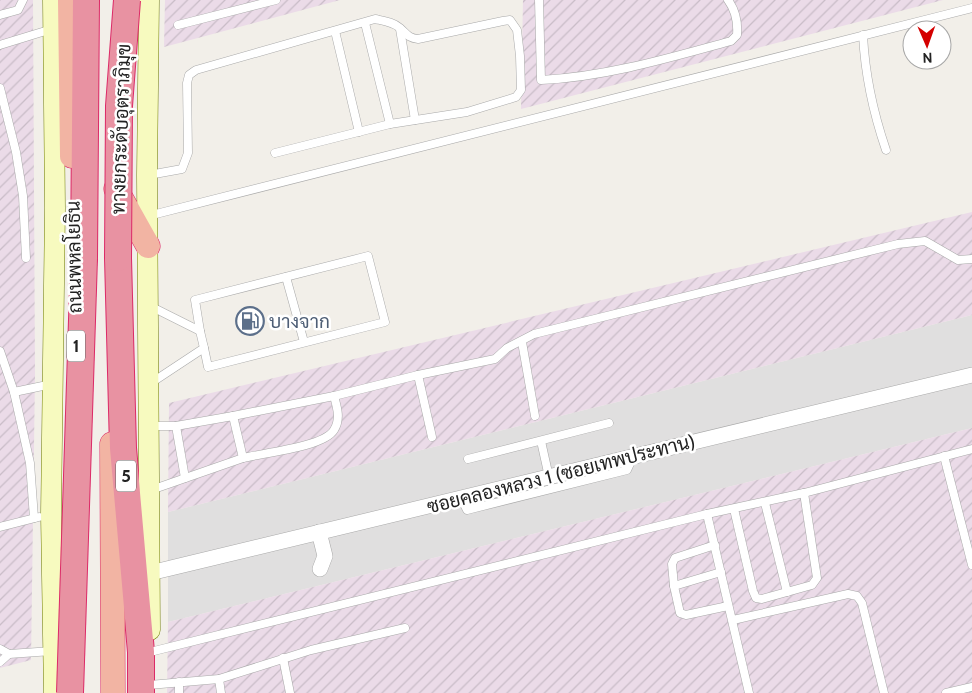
<svg xmlns="http://www.w3.org/2000/svg" width="972" height="693" viewBox="0 0 972 693" font-family="Cabin,Sarabun,sans-serif">
  <style>
    .residential { fill: #e0dfdf }
    .industrial { fill: url(#industrial-furrows) }
    .lines { fill: none; stroke-linecap: round; stroke-linejoin: round }
    .service-casing { stroke: #a9a9a9; stroke-width: 9 }
    .minor-casing { stroke: #a9a9a9; stroke-width: 16 }
    .secondary-casing { stroke: #707d05; stroke-width: 21 }
    .trunk-casing { stroke: #dc2a67; stroke-width: 25 }
    .motorway-casing { stroke: #dc2a67; stroke-width: 28 }
    .service { stroke: #fff; stroke-width: 8 }
    .minor { stroke: #fff; stroke-width: 15 }
    .secondary { stroke: #f7fabf; stroke-width: 20 }
    .trunk { stroke: #f2b4a3; stroke-width: 24 }
    .motorway { stroke: #e892a2; stroke-width: 26 }
    .motorway-bridge-casing { stroke: #dc2a67; stroke-width: 28; stroke-linecap: butt }
    .motorway-bridge { stroke: #e892a2; stroke-width: 26 }
    .labels { text-anchor: middle; dominant-baseline: central; stroke-width: 5; stroke-linejoin: round; paint-order: stroke }
    .shield { fill: #fff; stroke: #646464; stroke-width: 1 }
    .shield-label { font-size: 18px; font-weight: bold; fill: #222 }
    .street-label { font-size: 19px; fill: #222; stroke: #fff }
    .service-label { font-size: 19px; fill: #4e5e75; stroke: #fff; text-anchor: start }
  </style>
  <defs>
    <pattern id="industrial-furrows" width="10" height="10" patternUnits="userSpaceOnUse" patternTransform="scale(1.25)"><rect width="10" height="10" fill="#ebdbe8"/><path d="M-1 1l2-2M0 10L10 0M9 11l2-2" fill="none" stroke="#c9bcc7"/></pattern>
  </defs>
  <rect width="100%" height="100%" fill="#f2efe9"/>
  <!-- residential -->
  <path class="residential" d="M972 315V428L168 622V512Z"/>
  <!-- industrial -->
  <g class="industrial">
    <path d="M0 0H33L35 375 31 660 0 668Z"/>
    <path d="M165 0H340L164 47Z"/>
    <path d="M523 0H943L521 109Z"/>
    <path d="M972 212V315L168 512 169 403Z"/>
    <path d="M972 428V693H167L168 622Z"/>
  </g>
  <g class="lines">
    <defs>
      <g id="service">
        <path d="M539 0 541 80C605 77 669 58 731 41L737 35C738 22 736 11 728 0"/>
        <path d="M0 15 18 10 23 0"/>
        <path d="M365 23 390 124"/>
        <path d="M178 25 276 0"/>
        <path d="M400 29 415 120"/>
        <path d="M335 31 359 132"/>
        <path d="M863 35C865 75 873 112 886 150"/>
        <path d="M0 45 52 29"/>
        <path d="M0 88 16 152 23 196 26 258"/>
        <path d="M149 175 182 169 188 153 187 83 189 75 196 70 375 19C384 21 393 22 400 28 407 34 408 38 418 39L503 21 510 20 517 30 520 56 521 90 516 97 467 112 390 124 275 153"/>
        <path d="M148 216 972 8"/>
        <path d="M286 277 304 342"/>
        <path d="M150 306 200 331 204 348 151 383"/>
        <path d="M200 331 195 300 368 256 385 322 208 367 204 348"/>
        <path d="M522 342 535 416"/>
        <path d="M0 351 14 392 30 463 34 518"/>
        <path d="M418 375 432 437"/>
        <path d="M14 392 52 384"/>
        <path d="M334 396 418 375 495 359 507 348 534 334 898 244 925 241 958 260 972 259"/>
        <path d="M233 416 334 396C337 407 341 419 334 430 324 447 263 453 243 458"/>
        <path d="M149 426H176L233 416 243 458 151 490"/>
        <path d="M176 426 185 478"/>
        <path d="M541 441 549 477"/>
        <path d="M944 456 972 565"/>
        <path d="M468 459 609 423"/>
        <path d="M461 498 467 510 627 470 633 457"/>
        <path d="M765 503 787 592"/>
        <path d="M734 509 753 591 756 598 762 599 812 585 817 578 804 493"/>
        <path d="M707 514 749 693"/>
        <path d="M0 527 39 517"/>
        <path d="M721 572 674 586 680 613 686 615 728 606"/>
        <path d="M674 586 672 564 675 558 715 545"/>
        <path d="M733 620 848 594 857 596 862 603 884 693"/>
        <path d="M0 649 9 654 0 662"/>
        <path d="M150 652 707 514 804 493 972 449"/>
        <path d="M9 654 52 651"/>
        <path d="M283 658 290 693"/>
        <path d="M219 679 221 693"/>
        <path d="M179 682V693"/>
        <path d="M149 685 219 679 311 650 405 628"/>
        <path d="M946 693 972 687"/>
      </g>
      <g id="minor">
        <path d="M319 532 325 556 320 569"/>
        <path d="M150 573 972 375"/>
      </g>
      <g id="secondary">
        <path d="M53 0 55 208 51 515 54 693"/>
        <path d="M149 0 147 175 150 630"/>
      </g>
      <g id="trunk">
        <path d="M70 0 72 156"/>
        <path d="M116 189 148 246"/>
        <path d="M112 444 113 693"/>
      </g>
      <g id="motorway">
        <path d="M84 258 86 0"/>
        <path d="M118 258 123 448 141 652V693"/>
      </g>
    </defs>
    <!-- service casing -->
    <use href="#service" class="service-casing"/>
    <!-- minor casing -->
    <use href="#minor" class="minor-casing"/>
    <!-- secondary casing -->
    <use href="#secondary" class="secondary-casing"/>
    <!-- trunk casing -->
    <use href="#trunk" class="trunk-casing"/>
    <!-- motorway casing -->
    <use href="#motorway" class="motorway-casing"/>
    <!-- service -->
    <use href="#service" class="service"/>
    <!-- minor -->
    <use href="#minor" class="minor"/>
    <!-- secondary -->
    <use href="#secondary" class="secondary"/>
    <!-- trunk -->
    <use href="#trunk" class="trunk"/>
    <!-- motorway -->
    <use href="#motorway" class="motorway"/>
    <defs>
      <g id="motorway-bridge">
        <path d="M118 258 119 106 127 0"/>
        <path d="M70 693 84 258"/>
      </g>
    </defs>
    <!-- motorway-bridge casing -->
    <use href="#motorway-bridge" class="motorway-bridge-casing"/>
    <!-- motorway-bridge -->
    <use href="#motorway-bridge" class="motorway-bridge"/>
  </g>
  <!-- icons -->
  <defs>
    <symbol id="fuel-ring" viewBox="-11 -11 22 22"><circle r="9.5" fill="#fff" stroke="#5c6f8a" stroke-width="1.5"/><path d="M-5.5-6h7V0h2V4h1.3V-2.5L3-4.5l.8-.8L6-3V5H2.5V1h-1V6h-7ZM-4.2-4.7v3.2H.2V-4.7Z" fill="#5c6f8a"/></symbol>
  </defs>
  <g fill-rule="evenodd">
    <use href="#fuel-ring" x="234" y="305" width="32" height="32"/>
  </g>
  <g class="labels">
    <!-- shield labels -->
    <g class="shield">
      <rect x="67" y="330.5" width="18" height="31" rx="4"/>
      <rect x="116" y="460.5" width="20" height="31" rx="4"/>
    </g>
    <g class="shield-label">
      <text x="76" y="346">1</text>
      <text x="126" y="476">5</text>
    </g>
    <!-- street labels -->
    <g class="street-label">
      <text transform="translate(121 129) rotate(-88)">ทางยกระดับอุตราภิมุข</text>
      <text transform="translate(74 257) rotate(-91)">ถนนพหลโยธิน</text>
      <text transform="translate(561 474) rotate(-14)">ซอยคลองหลวง 1 (ซอยเทพประทาน)</text>
    </g>
    <!-- service labels -->
    <g class="service-label">
      <text x="269" y="321">บางจาก</text>
    </g>
  </g>
  <!-- north arrow -->
  <g transform="translate(927 45) rotate(178)"><circle r="24" fill="#ffffff" stroke="#a7a7a7"/>
  <path d="M0-4L9 19L0 12L-9 19Z" fill="#d40000"/>
  <text y="-8" font-size="14" font-weight="bold" text-anchor="middle" fill="#222222">N</text>
  </g>
</svg>
